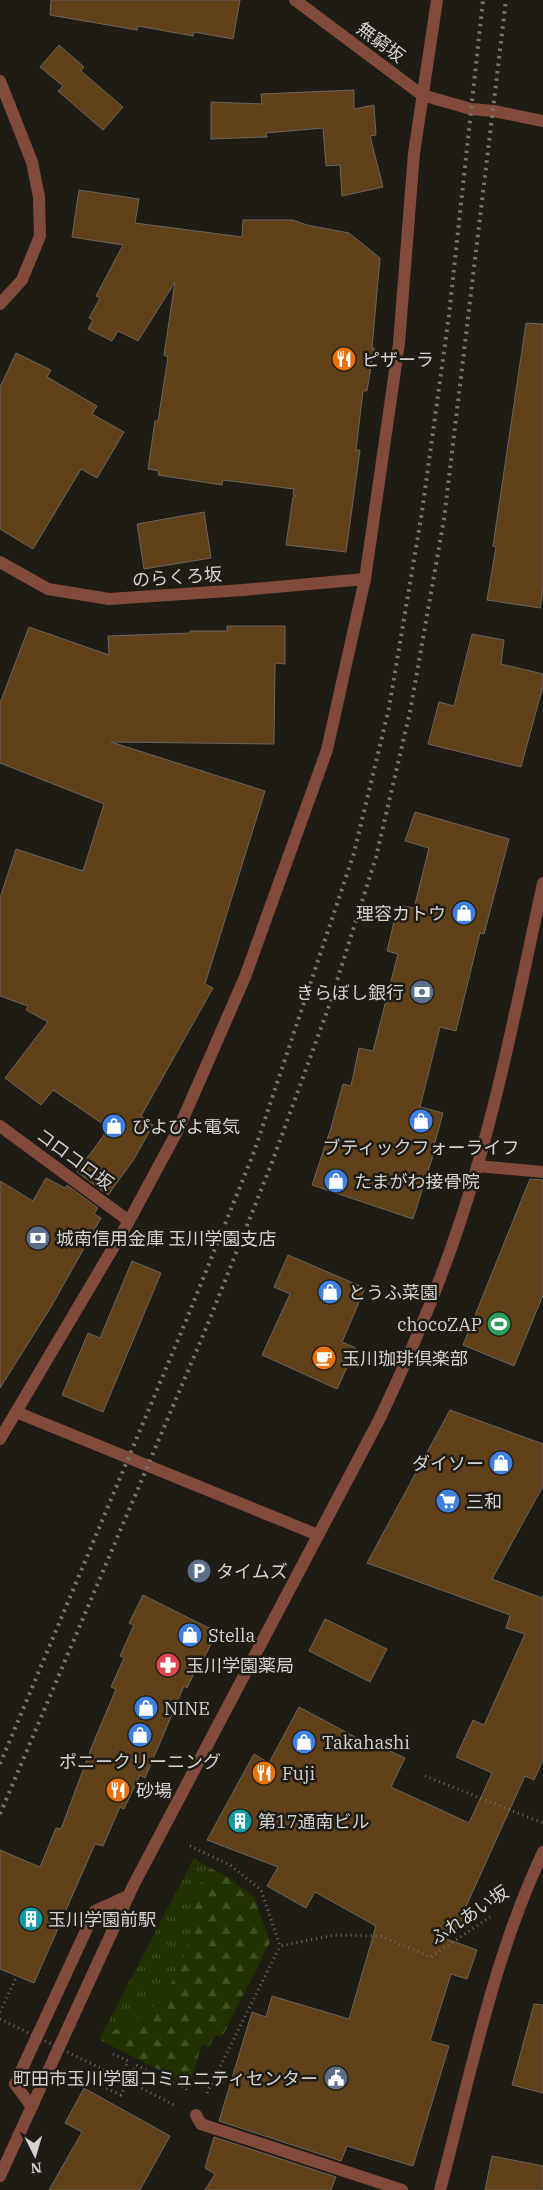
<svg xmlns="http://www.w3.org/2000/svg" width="543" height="2190" viewBox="0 0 543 2190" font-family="'IBM Plex Serif','Noto Sans JP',serif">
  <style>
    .grass { fill: url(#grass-tufts) }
    .forest { fill: url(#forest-firs) }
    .building { fill: #61411a; stroke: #6b655e }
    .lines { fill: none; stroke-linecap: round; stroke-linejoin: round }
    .path { stroke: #6f6c67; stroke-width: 3; stroke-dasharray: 1 4; stroke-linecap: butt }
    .minor { stroke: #814a3b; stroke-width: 12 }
    .rail { stroke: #76736e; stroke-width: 4; stroke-dasharray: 2.5 5; stroke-linecap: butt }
    .path-bridge { stroke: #6f6c67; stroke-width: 3; stroke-dasharray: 1 4; stroke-linecap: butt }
    .labels { text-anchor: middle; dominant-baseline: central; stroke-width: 5; stroke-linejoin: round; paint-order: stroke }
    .street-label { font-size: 18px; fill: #d4d2ce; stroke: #1f1c16 }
    .poi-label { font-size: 18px; fill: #d4d2ce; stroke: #1f1c16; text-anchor: start }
  </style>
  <defs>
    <pattern id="grass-tufts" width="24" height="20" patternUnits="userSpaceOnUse" patternTransform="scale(1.25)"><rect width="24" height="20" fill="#213200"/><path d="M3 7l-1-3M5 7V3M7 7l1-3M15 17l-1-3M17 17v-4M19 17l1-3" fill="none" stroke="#404f24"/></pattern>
    <pattern id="forest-firs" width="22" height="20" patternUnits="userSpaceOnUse" patternTransform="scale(1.25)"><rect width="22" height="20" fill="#213200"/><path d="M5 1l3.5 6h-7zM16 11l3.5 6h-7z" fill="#404f24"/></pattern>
  </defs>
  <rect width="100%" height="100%" fill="#1f1c16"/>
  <!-- grass -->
  <path class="grass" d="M194 1858 208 1867C204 1877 198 1888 196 1899 192 1914 192 1930 188 1944 176 1985 148 2027 103 2032Z"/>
  <!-- forest -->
  <path class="forest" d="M208 1867 228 1877 254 1897 270 1942 222 2037 215 2035 209 2047 202 2044 189 2085 100 2040 103 2032C148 2027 176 1985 188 1944 192 1930 192 1914 196 1899 198 1888 204 1877 208 1867Z"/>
  <!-- building -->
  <g class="building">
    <path d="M51 0H240L233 39 194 32 193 36 138 26 137 30 50 15Z"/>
    <path d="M59 45 84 67 81 71 123 107 103 130 58 91 63 86 40 67Z"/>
    <path d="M354 90V109L374 105 376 135 370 136 383 187 342 196 340 165 326 166 323 128 266 133 267 137 211 139V102L262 104 261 94Z"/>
    <path d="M79 190 139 199 135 223 242 237 243 220H293L307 225 349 233 380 258 372 348H374L367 391H363L356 450H360L346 552 286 545 293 497 297 496 293 495 294 489 223 480 222 485 158 475 159 471 148 469 155 421H158L168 357 164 355 175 282 138 341 118 331 112 341 88 329 93 320 89 318 100 298 96 296 123 245 72 237Z"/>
    <path d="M526 323 543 324V589L540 608 487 600 496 547 493 546Z"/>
    <path d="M16 353 51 370 47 377 97 406 92 414 124 432 97 478 81 469 33 549 0 529V387Z"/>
    <path d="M204 512 211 558 144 569 137 524Z"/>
    <path d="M227 626H285V664L275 663 274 744 111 742 265 791 205 984 213 988 141 1116 153 1125 134 1159 108 1195 77 1172 109 1128 53 1090 41 1105 5 1078 48 1022 26 1010 28 1006 0 996V898L16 849 83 871 104 804 0 763V703L29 627 109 655 108 636 190 633V631H227Z"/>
    <path d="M472 634 504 640 501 664 543 674V686L521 767 428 744 439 702 454 706Z"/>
    <path d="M415 812 509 839 484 934 480 933 456 1031 440 1027 420 1107 443 1113 434 1146H436L413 1219 312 1185 331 1128 343 1084 351 1086 359 1048 373 1051 398 954 387 951 398 905 414 908 429 848 405 841Z"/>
    <path d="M46 1178 65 1188 67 1185 98 1208 94 1214 101 1218 51 1307 0 1388V1181L33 1201Z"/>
    <path d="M530 1179 543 1180V1295L514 1366 463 1345Z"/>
    <path d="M288 1255 365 1288 342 1342 356 1348 337 1389 262 1355 290 1294 274 1287Z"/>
    <path d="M132 1261 161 1273 103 1412 62 1395 88 1333 100 1338Z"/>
    <path d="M450 1410 543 1444V1486L492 1579 542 1598 543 1595V1760L534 1780 525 1776 463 1913 470 1918 444 1938 477 1950 467 1979 451 1974 430 2041 449 2046 413 2166 347 2146 341 2161 219 2121 252 2012 266 2017 272 1996 349 2019 376 1926 315 1892 306 1908 267 1886 278 1867 207 1840 254 1754 269 1763 299 1707 372 1746 373 1743 405 1758 391 1787 469 1823 492 1773 456 1757 473 1720 484 1725 525 1634 506 1628 510 1615 367 1563Z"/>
    <path d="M143 1595 217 1632 203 1660 201 1659 187 1688 184 1686 145 1778 140 1775 124 1809 120 1807 103 1846 95 1844 34 1983 0 1969V1850L40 1867 56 1828 61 1829 92 1746 116 1689 111 1687 124 1658 120 1656 134 1625 129 1623Z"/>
    <path d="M325 1619 387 1649 370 1682 309 1651Z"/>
    <path d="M534 2004 543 2005V2093L512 2085Z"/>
    <path d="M84 2088 170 2136 140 2190H49L82 2132 65 2123Z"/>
    <path d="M214 2137 336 2177 331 2190H205L215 2174 205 2168Z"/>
    <path d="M492 2156 543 2166V2190H485Z"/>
  </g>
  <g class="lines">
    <!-- path -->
    <g class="path">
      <path d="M425 1776 543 1823"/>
      <path d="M190 1846 230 1865 261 1890 280 1946 335 1935 380 1936 431 1957 490 1917"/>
      <path d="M0 2012 17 1976"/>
      <path d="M113 2054 128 2061 120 2079"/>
      <path d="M75 2073 121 2095 136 2065 186 2089 188 2093"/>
      <path d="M137 2086 174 2105"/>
      <path d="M207 2093 280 1946"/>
    </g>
    <!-- minor -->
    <g class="minor">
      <path d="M295 0 422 95 471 109 494 111 543 121"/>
      <path d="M0 81 32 162 39 197 40 236 22 280 0 304"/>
      <path d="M0 562 48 589 109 599 243 590 365 579"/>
      <path d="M0 1126 129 1221"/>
      <path d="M477 1166 543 1172"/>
      <path d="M16 1412 318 1535"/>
      <path d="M0 1439 129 1221 179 1128 245 977 327 750 365 579 399 343 414 153 437 0"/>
      <path d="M32 2107 15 2084 95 1911 128 1896"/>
      <path d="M196 2115 201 2124 402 2190"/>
      <path d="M0 2176 133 1886 379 1420C409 1357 436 1294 458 1228 496 1116 518 998 543 883"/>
      <path d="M440 2190C470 2077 493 1958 543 1852"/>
    </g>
    <!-- rail -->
    <g class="rail">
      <path d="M0 1764 188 1316 254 1152 354 853 389 708 422 512 449 315 483 0"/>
      <path d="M0 1814 207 1326 271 1165 329 1006 376 857 410 712 444 519 506 0"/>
    </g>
    <!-- path-bridge -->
    <path class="path-bridge" d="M0 2019 137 2086"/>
  </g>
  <!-- icons -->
  <defs>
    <symbol id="restaurant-disc" viewBox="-11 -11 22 22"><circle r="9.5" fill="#e8710a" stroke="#1f1c16"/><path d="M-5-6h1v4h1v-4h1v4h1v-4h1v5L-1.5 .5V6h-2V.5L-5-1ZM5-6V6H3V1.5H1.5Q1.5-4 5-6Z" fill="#fff"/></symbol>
    <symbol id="shop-disc" viewBox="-11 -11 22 22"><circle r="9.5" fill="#3f7fe0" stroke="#1f1c16"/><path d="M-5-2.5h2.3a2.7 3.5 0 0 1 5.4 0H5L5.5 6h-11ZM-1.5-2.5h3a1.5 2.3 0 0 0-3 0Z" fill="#fff"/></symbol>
    <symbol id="bank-disc" viewBox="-11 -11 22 22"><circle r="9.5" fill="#5c6f8a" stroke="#1f1c16"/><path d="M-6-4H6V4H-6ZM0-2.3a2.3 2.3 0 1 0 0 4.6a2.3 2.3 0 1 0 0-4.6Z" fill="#fff"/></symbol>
    <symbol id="stadium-disc" viewBox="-11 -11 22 22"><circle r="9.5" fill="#2e9e5b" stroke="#1f1c16"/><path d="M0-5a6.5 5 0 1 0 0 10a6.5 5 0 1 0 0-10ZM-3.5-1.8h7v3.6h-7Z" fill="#fff"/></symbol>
    <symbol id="cafe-disc" viewBox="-11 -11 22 22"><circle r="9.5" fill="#e8710a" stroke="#1f1c16"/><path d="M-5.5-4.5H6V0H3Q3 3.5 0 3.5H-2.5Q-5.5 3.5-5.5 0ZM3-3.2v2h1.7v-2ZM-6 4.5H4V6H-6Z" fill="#fff"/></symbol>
    <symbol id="supermarket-disc" viewBox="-11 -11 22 22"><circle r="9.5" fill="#3f7fe0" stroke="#1f1c16"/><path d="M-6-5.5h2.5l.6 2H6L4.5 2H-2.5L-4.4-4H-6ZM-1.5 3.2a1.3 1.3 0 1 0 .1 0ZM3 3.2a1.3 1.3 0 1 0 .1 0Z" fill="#fff"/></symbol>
    <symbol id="parking-disc" viewBox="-11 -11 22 22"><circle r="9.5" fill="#5c6f8a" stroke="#1f1c16"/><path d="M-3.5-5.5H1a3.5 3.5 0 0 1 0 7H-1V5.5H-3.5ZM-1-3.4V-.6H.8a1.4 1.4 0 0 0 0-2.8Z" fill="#fff"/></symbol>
    <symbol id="pharmacy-disc" viewBox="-11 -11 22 22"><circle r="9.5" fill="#e0444e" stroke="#1f1c16"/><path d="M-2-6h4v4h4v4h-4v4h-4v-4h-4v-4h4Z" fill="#fff"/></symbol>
    <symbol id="building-disc" viewBox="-11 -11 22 22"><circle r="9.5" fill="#0f9aa8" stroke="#1f1c16"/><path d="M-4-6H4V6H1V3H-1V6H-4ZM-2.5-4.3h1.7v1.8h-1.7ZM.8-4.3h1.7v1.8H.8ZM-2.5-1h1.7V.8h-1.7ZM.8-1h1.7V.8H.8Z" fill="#fff"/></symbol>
    <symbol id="civic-disc" viewBox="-11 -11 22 22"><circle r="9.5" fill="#5c6f8a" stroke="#1f1c16"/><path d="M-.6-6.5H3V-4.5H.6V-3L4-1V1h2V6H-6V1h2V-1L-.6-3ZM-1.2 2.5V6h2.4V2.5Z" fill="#fff"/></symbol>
  </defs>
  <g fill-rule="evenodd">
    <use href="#restaurant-disc" x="330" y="345" width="28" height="28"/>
    <use href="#shop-disc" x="450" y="899" width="28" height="28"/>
    <use href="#bank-disc" x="408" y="978" width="28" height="28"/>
    <use href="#shop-disc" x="407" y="1107" width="28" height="28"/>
    <use href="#shop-disc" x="100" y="1112" width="28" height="28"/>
    <use href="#shop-disc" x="322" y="1167" width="28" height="28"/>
    <use href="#bank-disc" x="24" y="1224" width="28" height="28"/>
    <use href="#shop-disc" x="316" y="1278" width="28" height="28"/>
    <use href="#stadium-disc" x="485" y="1310" width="28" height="28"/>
    <use href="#cafe-disc" x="310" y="1344" width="28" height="28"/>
    <use href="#shop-disc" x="487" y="1449" width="28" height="28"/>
    <use href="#supermarket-disc" x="434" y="1487" width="28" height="28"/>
    <use href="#parking-disc" x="185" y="1557" width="28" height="28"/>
    <use href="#shop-disc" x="176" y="1621" width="28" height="28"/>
    <use href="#pharmacy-disc" x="154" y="1651" width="28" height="28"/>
    <use href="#shop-disc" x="132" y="1694" width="28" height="28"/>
    <use href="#shop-disc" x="126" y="1721" width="28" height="28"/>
    <use href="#shop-disc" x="290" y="1728" width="28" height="28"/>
    <use href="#restaurant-disc" x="250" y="1759" width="28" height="28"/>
    <use href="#restaurant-disc" x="104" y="1776" width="28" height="28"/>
    <use href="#building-disc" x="226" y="1807" width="28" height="28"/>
    <use href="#building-disc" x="17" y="1905" width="28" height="28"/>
    <use href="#civic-disc" x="322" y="2064" width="28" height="28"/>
  </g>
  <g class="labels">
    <!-- street labels -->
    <g class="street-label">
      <text transform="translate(381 42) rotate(37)">無窮坂</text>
      <text transform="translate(177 577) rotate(-4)">のらくろ坂</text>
      <text transform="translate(75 1159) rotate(36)">コロコロ坂</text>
      <text transform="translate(469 1915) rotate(-34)">ふれあい坂</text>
    </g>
    <!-- poi labels -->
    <g class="poi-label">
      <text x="362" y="359">ピザーラ</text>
      <text x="446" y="913" text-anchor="end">理容カトウ</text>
      <text x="404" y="992" text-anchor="end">きらぼし銀行</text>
      <text x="132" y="1126">ぴよぴよ電気</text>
      <text x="421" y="1147" text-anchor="middle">ブティックフォーライフ</text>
      <text x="354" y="1181">たまがわ接骨院</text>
      <text x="56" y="1238">城南信用金庫 玉川学園支店</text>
      <text x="348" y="1292">とうふ菜園</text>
      <text x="482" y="1324" text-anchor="end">chocoZAP</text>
      <text x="342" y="1358">玉川珈琲倶楽部</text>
      <text x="484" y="1463" text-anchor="end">ダイソー</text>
      <text x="466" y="1501">三和</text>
      <text x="216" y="1571">タイムズ</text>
      <text x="208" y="1635">Stella</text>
      <text x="186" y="1665">玉川学園薬局</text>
      <text x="164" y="1708">NINE</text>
      <text x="322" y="1742">Takahashi</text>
      <text x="140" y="1761" text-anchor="middle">ポニークリーニング</text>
      <text x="282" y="1773">Fuji</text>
      <text x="136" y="1790">砂場</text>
      <text x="258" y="1821">第17通南ビル</text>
      <text x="48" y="1919">玉川学園前駅</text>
      <text x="318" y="2078" text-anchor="end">町田市玉川学園コミュニティセンター</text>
    </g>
  </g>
  <!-- north arrow -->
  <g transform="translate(35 2155) rotate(175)" stroke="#1f1c16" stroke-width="4" paint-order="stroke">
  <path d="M0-4L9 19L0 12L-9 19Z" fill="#d4d2ce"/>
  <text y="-8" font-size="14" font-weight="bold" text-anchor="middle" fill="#d4d2ce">N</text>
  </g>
</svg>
